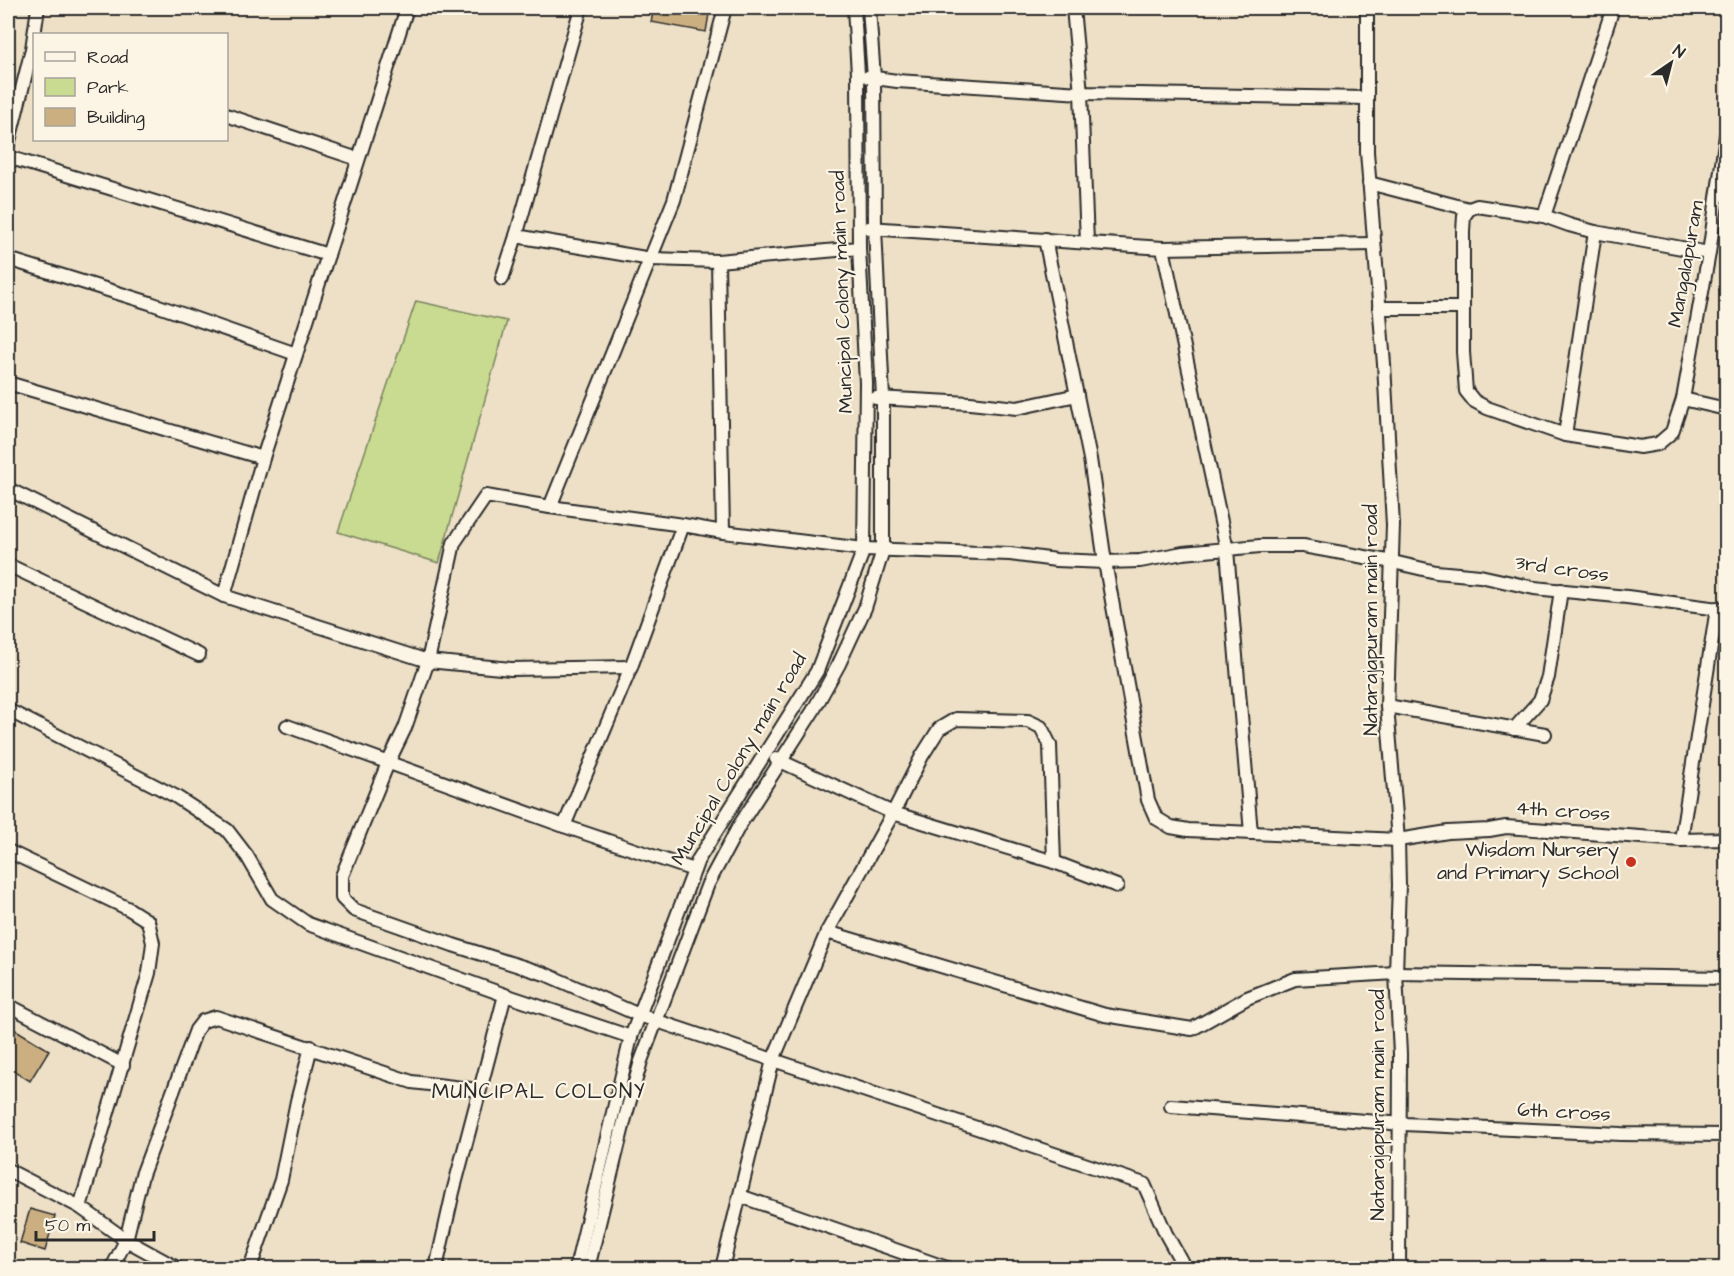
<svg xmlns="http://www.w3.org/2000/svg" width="1734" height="1276" viewBox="0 0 1734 1276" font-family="'Architects Daughter',sans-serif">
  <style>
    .green { fill: #c8db90; stroke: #7a835e; stroke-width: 1.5 }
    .building { fill: #cbaf81; stroke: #2b2b2b; stroke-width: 1.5 }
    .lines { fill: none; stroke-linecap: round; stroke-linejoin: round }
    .minor-casing { stroke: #2b2b2b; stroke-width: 16 }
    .minor { stroke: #fcf5e5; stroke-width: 12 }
    .poi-dot { fill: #c8321e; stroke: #fcf5e5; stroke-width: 2 }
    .labels { text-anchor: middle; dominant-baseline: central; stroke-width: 4.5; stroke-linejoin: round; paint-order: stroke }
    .street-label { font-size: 20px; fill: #2b2b2b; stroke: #fcf5e5 }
    .poi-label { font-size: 20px; fill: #2b2b2b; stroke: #fcf5e5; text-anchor: end }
    .neighbourhood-label { font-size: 21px; letter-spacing: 1.5px; fill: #2b2b2b; stroke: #fcf5e5 }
  </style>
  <rect width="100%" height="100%" fill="#ede0c7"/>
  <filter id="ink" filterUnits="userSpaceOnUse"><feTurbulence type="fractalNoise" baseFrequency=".0167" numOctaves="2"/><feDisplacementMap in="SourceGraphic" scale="12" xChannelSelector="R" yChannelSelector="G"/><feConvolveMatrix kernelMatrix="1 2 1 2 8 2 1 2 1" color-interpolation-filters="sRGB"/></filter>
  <g filter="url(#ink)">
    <!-- green -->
    <path class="green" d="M416 301 507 321 439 563 338 532Z"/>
    <!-- building -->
    <g class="building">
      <path d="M654 8H710L706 32 651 22Z"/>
      <path d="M16 1030 49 1050 30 1081 8 1067V1045Z"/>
      <path d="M30 1209 55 1216 45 1251 20 1243Z"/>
    </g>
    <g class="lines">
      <defs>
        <g id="minor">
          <path d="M1073 8 1081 93 1087 242"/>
          <path d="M1367 8V152L1384 364 1393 525 1387 706 1398 840 1399 885 1396 973 1400 1054 1399 1268"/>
          <path d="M1613 8 1544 216 1569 225 1595 232 1565 435 1640 447 1658 444 1672 432 1683 399 1726 409"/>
          <path d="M868 77 897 81 1081 93 1367 98"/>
          <path d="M226 115 358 159"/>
          <path d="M8 145 32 49 38 8"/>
          <path d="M8 157 328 255"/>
          <path d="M1369 183 1469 209"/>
          <path d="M1544 216 1477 206 1469 209 1464 216 1463 231V352L1466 391 1474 401 1487 408 1565 435"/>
          <path d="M869 228 1163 248 1374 244"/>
          <path d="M1595 232 1709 253"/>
          <path d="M516 236 651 259 718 261"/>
          <path d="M1045 239 1090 459 1105 562 1148 800 1156 818 1171 827 1188 830 1398 840 1448 832 1489 830 1506 827 1681 840 1726 839"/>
          <path d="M1163 248 1227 550 1251 833"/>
          <path d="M8 259 150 303 296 354"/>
          <path d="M502 279 516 236 581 8"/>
          <path d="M1379 308H1463"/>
          <path d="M8 383 263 458"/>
          <path d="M876 398 970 403 1017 408 1077 395"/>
          <path d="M1683 399 1709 253 1726 136"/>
          <path d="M8 489 224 596 428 661 405 728 388 763 342 876V898L354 910 453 945 545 974 639 1015 1144 1184 1166 1234 1185 1268"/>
          <path d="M550 507 674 200 725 8"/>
          <path d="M723 532 718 261 859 248"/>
          <path d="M8 565 199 655"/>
          <path d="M224 596 263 458 407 8"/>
          <path d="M631 667 511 669 428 661 454 543 486 496 550 507 683 525 723 532 864 549 1010 554 1056 560 1105 562 1140 561 1183 553 1260 546H1303L1393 562 1436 572 1480 576 1534 588 1627 597 1726 610"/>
          <path d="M1387 706 1545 734"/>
          <path d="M8 710 175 796 227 830 247 856 272 899 308 924 505 995 631 1037"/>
          <path d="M287 726 564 826 694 870"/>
          <path d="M1514 729 1540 700 1548 677 1561 590"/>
          <path d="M776 759 893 813 1054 862 1117 886"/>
          <path d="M564 826 631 667 683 525"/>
          <path d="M1681 840 1717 608"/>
          <path d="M8 851 129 909 148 921 153 943 149 973 80 1207"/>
          <path d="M827 932 893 813 922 756 939 729 956 719 1028 721 1041 727 1050 745 1054 862"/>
          <path d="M8 1005 123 1065"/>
          <path d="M1171 1106 1404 1124 1621 1134 1726 1135"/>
          <path d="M8 1170 80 1207 126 1240 112 1268"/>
          <path d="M740 1196 947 1268"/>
          <path d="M177 1268 126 1240 142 1175 196 1030 203 1021 216 1017 412 1082 479 1090"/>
          <path d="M250 1268 281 1180 297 1101 311 1047"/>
          <path d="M436 1268 453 1192 505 995"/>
          <path d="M576 1268 631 1037 698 860 817 671 864 549 866 383 859 248 858 74 854 8"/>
          <path d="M588 1268 625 1118 641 1061 708 884 739 826 813 711 839 664 865 608 883 550V398L875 228 874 78 869 8"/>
          <path d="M722 1268 773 1060 827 932 1105 1015 1192 1029 1247 998 1295 979 1396 973 1726 978"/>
        </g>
      </defs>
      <!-- minor casing -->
      <use href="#minor" class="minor-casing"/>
      <!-- minor -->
      <use href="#minor" class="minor"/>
    </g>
  </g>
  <!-- markers -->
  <circle class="poi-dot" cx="1631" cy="862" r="6"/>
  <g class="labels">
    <!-- street labels -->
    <g class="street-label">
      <text transform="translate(1686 264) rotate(-80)">Mangalapuram</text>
      <text transform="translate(842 292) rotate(-92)">Muncipal Colony main road</text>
      <text transform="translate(1562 569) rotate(8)">3rd cross</text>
      <text transform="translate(1371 620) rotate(-90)">Natarajapuram main road</text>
      <text transform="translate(739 759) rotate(-59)">Muncipal Colony main road</text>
      <text transform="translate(1563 811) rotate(4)">4th cross</text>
      <text transform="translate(1378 1105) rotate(-90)">Natarajapuram main road</text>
      <text transform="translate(1564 1112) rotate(3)">6th cross</text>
    </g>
    <!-- poi labels -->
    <g class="poi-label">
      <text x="1619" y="850">Wisdom Nursery<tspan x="1619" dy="23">and Primary School</tspan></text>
    </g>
    <!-- neighbourhood labels -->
    <g class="neighbourhood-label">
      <text x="539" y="1091">MUNCIPAL COLONY</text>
    </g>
  </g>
  <!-- margin -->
  <rect width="1734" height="1276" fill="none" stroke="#fcf5e5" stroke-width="30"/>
  <rect x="15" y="15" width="1704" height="1246" fill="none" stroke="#2b2b2b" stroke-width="2" filter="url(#ink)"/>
  <!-- legend -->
  <rect x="33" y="33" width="195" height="108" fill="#fcf5e5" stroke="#a8a49b" stroke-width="1.5"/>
  <rect x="45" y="52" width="30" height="9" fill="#fcf5e5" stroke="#a8a49b" stroke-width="1.5"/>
  <text x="87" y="63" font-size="18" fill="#2b2b2b">Road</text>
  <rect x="45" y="78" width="30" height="18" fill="#c8db90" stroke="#a8a49b" stroke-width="1.5"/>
  <text x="87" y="93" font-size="18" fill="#2b2b2b">Park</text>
  <rect x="45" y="108" width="30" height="18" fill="#cbaf81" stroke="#a8a49b" stroke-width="1.5"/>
  <text x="87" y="123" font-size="18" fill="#2b2b2b">Building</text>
  <!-- north arrow -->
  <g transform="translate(1671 63) rotate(35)" stroke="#fcf5e5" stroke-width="4.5" paint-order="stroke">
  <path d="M0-4.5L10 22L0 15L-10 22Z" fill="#2b2b2b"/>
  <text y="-9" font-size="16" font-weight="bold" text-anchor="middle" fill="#2b2b2b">N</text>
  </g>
  <!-- scale -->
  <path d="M36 1231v9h118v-9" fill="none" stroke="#2b2b2b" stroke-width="3"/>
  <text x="45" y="1231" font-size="18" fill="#2b2b2b" stroke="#fcf5e5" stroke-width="4.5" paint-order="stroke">50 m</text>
</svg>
